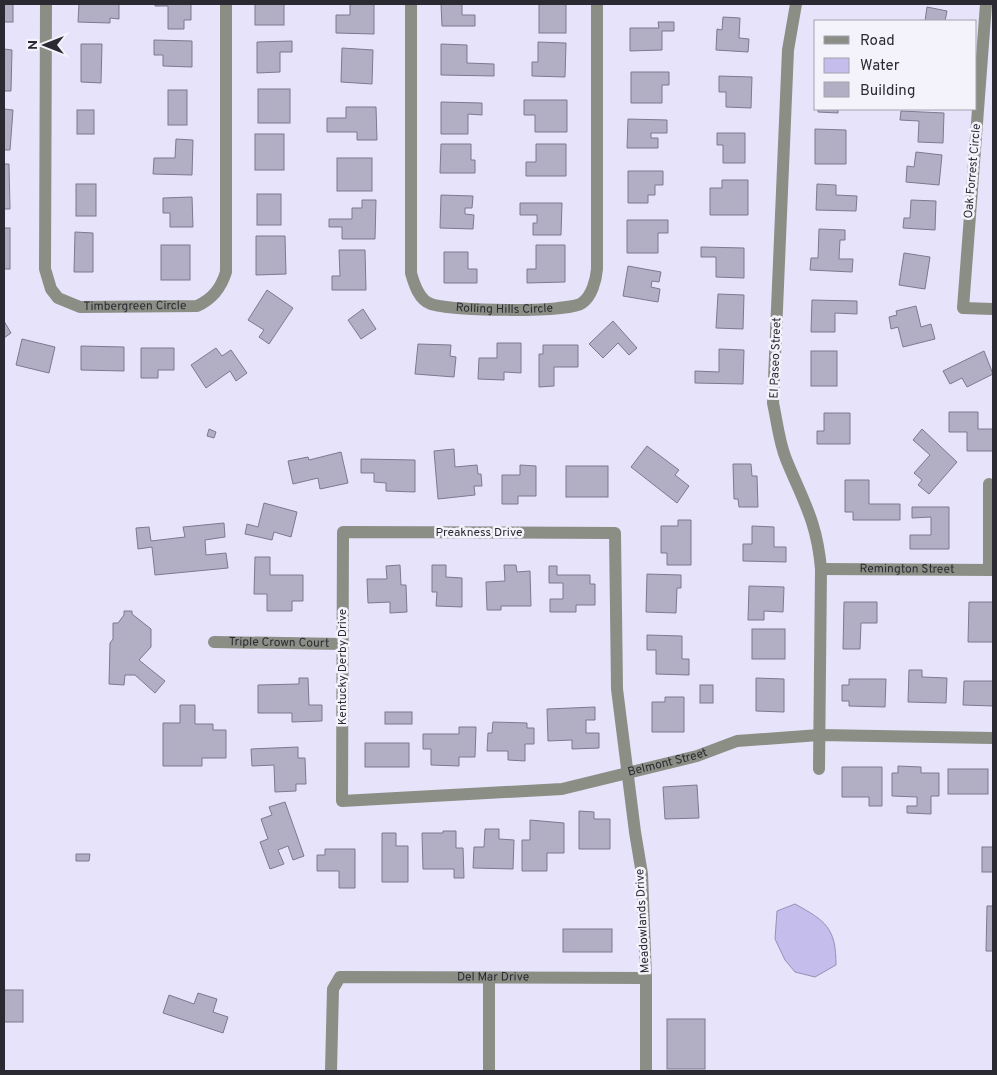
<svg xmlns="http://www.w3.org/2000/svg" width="997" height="1075" viewBox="0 0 997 1075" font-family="Overpass,sans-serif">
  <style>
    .water { fill: #c5bdec; stroke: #9791b4 }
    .building { fill: #b2afc5; stroke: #7d798e }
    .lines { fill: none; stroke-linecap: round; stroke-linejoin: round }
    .minor { stroke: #8a8e85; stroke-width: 12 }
    .labels { text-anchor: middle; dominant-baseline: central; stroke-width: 5; stroke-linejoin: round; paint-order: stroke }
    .street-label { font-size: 12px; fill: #2b2a33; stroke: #f4f3fc }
  </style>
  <rect width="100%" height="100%" fill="#e7e3fb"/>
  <!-- water -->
  <path class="water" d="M795 904C826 921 836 928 836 965L815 977 795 972 785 960 775 939 777 911Z"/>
  <!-- building -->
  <g class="building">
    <rect x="4" y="4" width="9" height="18"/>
    <path d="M79 4H119V19L110 18V23L78 22Z"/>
    <path d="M155 4H191V20H184V29H168V6H155Z"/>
    <rect x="255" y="4" width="29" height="21"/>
    <path d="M350 4H374V34L336 33V15H350Z"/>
    <path d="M441 4H462V15H475V26H442Z"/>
    <rect x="539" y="4" width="27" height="29"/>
    <path d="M927 7 947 11 945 21H925Z"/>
    <path d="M723 17 740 18 739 38 749 39 748 52 716 50 717 29 722 30Z"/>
    <path d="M658 22H674V31H662V50L630 51V28H659Z"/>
    <path d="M154 40 192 41V67L163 66V55H154Z"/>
    <path d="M292 41V52H280V72L257 73V42Z"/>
    <path d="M538 42 566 43 565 77 532 76V62H538Z"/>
    <path d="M81 44H102L101 83 81 82Z"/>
    <path d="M441 44 467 45V63L494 64V76L441 75Z"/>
    <path d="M342 48 373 50 372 84 341 82Z"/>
    <path d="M4 49 12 50 11 91H4Z"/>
    <path d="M631 72H669V85H662V103H631Z"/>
    <path d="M719 76 752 77 751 108 726 107V92H719Z"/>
    <rect x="258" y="89" width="32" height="34"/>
    <rect x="168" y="90" width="19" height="35"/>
    <path d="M524 100H567V132H535V115H524Z"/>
    <path d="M441 102 482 103V115L468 114V134H441Z"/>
    <path d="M346 107H376L377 140H357V132H327V118H346Z"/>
    <path d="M4 109 13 110 10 150H4Z"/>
    <path d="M818 109H838V113L818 112Z"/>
    <rect x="77" y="110" width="17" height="24"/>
    <path d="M901 111 944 113 943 143 918 142 919 121 900 120Z"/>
    <path d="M628 119 667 120V133H651V138H658V148H627Z"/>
    <path d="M815 129 846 130V164H815Z"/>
    <path d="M717 133H745V163H723V145H717Z"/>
    <rect x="255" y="134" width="29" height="36"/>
    <path d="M176 139 193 140 192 175 153 174 154 158H175Z"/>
    <path d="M441 144H471V160H475V173H440Z"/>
    <path d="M536 144H566V176H526V162H536Z"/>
    <path d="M916 152 942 155 939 185 906 182 907 166 914 167Z"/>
    <rect x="337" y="158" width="35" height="33"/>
    <path d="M4 164H9L10 209H4Z"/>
    <path d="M628 171H663V185H655V195H648V203H628Z"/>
    <path d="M722 180H748V215H710V188H722Z"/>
    <rect x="76" y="184" width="20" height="32"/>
    <path d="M817 184 836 185V195L857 196 856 211 816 210Z"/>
    <rect x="257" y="194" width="24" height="31"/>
    <path d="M441 195 473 196 472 208H465V214L474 215 473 229 440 228Z"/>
    <path d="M192 197 193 227H170V213H163V198Z"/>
    <path d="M362 200H376L375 239H342V227H329V219H352V208H362Z"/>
    <path d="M911 200 936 201 935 230 903 228 904 218H910Z"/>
    <path d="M520 203H562L561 235H533V223H537V215H520Z"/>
    <path d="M627 220H668V233H658V253H627Z"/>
    <rect x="4" y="228" width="6" height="41"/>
    <path d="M819 229 845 230V240H840L839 259H853L852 272 810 270 811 258H818Z"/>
    <path d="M75 232 93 233V272H74Z"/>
    <path d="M256 236H285L286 274 256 275Z"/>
    <rect x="161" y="245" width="29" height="35"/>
    <path d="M536 245H565V282L527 283V269H536Z"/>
    <path d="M701 247 744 248V278L716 277V257H701Z"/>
    <path d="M339 250H365L366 290H332V276H340Z"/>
    <path d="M444 252H468V269H477V283H444Z"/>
    <path d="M904 253 930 257 925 289 899 285Z"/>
    <path d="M628 266 661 272 659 282 652 281 651 287 660 289 658 302 623 296Z"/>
    <path d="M267 290 293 308 269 344 259 337 264 330 248 320Z"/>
    <path d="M718 294 744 295 743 329 716 328Z"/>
    <path d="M812 300 857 301V314L835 313V332H811Z"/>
    <path d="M916 306 921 327 931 324 935 339 903 347 898 327 891 329 889 317 897 315 896 311Z"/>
    <path d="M363 309 376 329 361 339 348 320Z"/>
    <path d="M4 321 11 333 4 338Z"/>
    <path d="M613 321 637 348 629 355 618 343 603 358 589 344Z"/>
    <path d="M22 339 55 347 49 373 16 365Z"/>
    <path d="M497 343H521V373L504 372V380L478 379 479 358H497Z"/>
    <path d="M418 344 451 345 450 356 456 357 454 377 415 374Z"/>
    <path d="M543 345H578V367H554V386L539 387V354H543Z"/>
    <path d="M81 346 124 347V371L81 370Z"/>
    <path d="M141 348H174V370H158V378H141Z"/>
    <path d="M216 348 222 356 231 350 247 373 236 381 230 371 206 388 191 365Z"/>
    <path d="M719 349 744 350 743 384 695 383V371L719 372Z"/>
    <rect x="811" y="351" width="26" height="35"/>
    <path d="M984 351 993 374 967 387 962 378 950 384 943 371Z"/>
    <path d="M949 412H978V429H993V451H967V432H949Z"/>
    <path d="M824 413H850V444H817V431H824Z"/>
    <path d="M209 429 216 432 214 438 207 436Z"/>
    <path d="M922 429 957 462 929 494 918 485 922 480 914 473 930 455 913 440Z"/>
    <path d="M647 446 679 470 675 475 689 486 677 503 631 467Z"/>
    <path d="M454 449 455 467 477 465 478 474H481L482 486H474L475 495 438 499 434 451Z"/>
    <path d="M341 452 348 483 320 489 318 478 293 484 288 461 308 457 309 460Z"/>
    <path d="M361 459 415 460V492L386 491V483L374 482V473H361Z"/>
    <path d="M733 464H751L752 476H757L758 507H739L738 499H734Z"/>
    <path d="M520 465 536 466V496H518V504H502V475H520Z"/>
    <rect x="566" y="466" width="42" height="31"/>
    <path d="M845 480H869V504H900V520H853V512H845Z"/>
    <path d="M264 503 297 512 291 537 274 532 272 540 245 534 247 524 258 527Z"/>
    <path d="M912 507H949V549H910V535H931V517L912 518Z"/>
    <path d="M678 520H691V565H667V553H661V526H678Z"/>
    <path d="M224 523 225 537 205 540 206 555 226 553 228 568 155 575 152 547 138 549 136 528 149 527 151 541 185 537 183 527Z"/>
    <path d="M752 526 774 527V547H786V562L743 561V544H752Z"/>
    <path d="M255 557H270V575H303V601H292V611H267V594H254Z"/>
    <path d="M400 565 401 585H406L407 612 390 613V602L368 603 367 579H387L386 566Z"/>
    <path d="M432 565H446V577L462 578V607L436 606 437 592H432Z"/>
    <path d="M504 565H516L517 572 530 571 531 606H501V610H487L486 582 505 581Z"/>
    <path d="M549 566H557V575H590V584H595V605H576V612H550V599H563V583H549Z"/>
    <path d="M647 574 681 575V588H677L676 613 646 612Z"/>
    <path d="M749 586 784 587 783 612 764 611V620H748Z"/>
    <path d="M844 602H877V623H861L860 649H843Z"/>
    <path d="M969 602H993V642H968Z"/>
    <path d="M124 611H132V614L151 629V647L139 660 165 681 155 693 135 675H125L124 685 109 684 110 643 113 639V623H118L124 615Z"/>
    <rect x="752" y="629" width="33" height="30"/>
    <path d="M647 635 682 636V659H689V675L656 674V650H647Z"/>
    <path d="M909 670H922V677L947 678 946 703 908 702Z"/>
    <path d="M299 678H308L309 705H322V721L292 722V713H258V685L299 684Z"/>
    <path d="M756 678 784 679V712L756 711Z"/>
    <path d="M849 679H886L885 707 849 706V701H842V685H849Z"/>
    <path d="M964 681H993V706L963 705Z"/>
    <rect x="700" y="685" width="13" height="18"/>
    <path d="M665 697H684V732H652V702H665Z"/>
    <path d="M180 705H195V724H213V730H226V758H202V766H163V723H180Z"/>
    <path d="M595 707V720H586V733H599V748L572 749V740L548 741 547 709Z"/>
    <rect x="385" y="712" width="27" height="12"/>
    <path d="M493 722 527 723V728H534V744H525V761L508 760V751H487L488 733H492Z"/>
    <path d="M459 727H476L475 757H459V766L431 765V749H423V734H459Z"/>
    <rect x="365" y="743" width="44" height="24"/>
    <path d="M298 747V758H305L306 784H296V791L275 792 274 765 252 766 251 749Z"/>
    <path d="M898 766 921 767V773H939V796H931V814L907 813V806H917V797L892 796V773H898Z"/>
    <path d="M842 767H882V806H869V797H842Z"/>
    <rect x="948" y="769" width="40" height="25"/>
    <path d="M697 785 699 818 665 819 663 787Z"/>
    <path d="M285 802 304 856 293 860 288 846 278 850 284 864 270 869 260 842 268 839 261 819 272 815 269 807Z"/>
    <path d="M579 811 594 812V819H610V849H579Z"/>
    <path d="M530 820 564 823V853H547V871H522V840H530Z"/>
    <path d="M485 829H499V839L514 840 513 869 473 868 474 847H484Z"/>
    <path d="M443 831H456V848H463L464 878H454V869H423L422 833H443Z"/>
    <path d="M382 833H396V846H408V882H382Z"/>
    <rect x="982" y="847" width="11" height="25"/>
    <path d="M325 849H355V888H339V871H317V855H325Z"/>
    <path d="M76 854H90L89 861H76Z"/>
    <path d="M987 906H993V951H986Z"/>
    <rect x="563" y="929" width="49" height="23"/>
    <rect x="4" y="990" width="19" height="32"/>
    <path d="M198 993 217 999 213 1012 228 1017 223 1033 163 1013 169 995 194 1004Z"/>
    <rect x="667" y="1019" width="38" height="50"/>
  </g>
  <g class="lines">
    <!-- minor -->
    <g class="minor">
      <path id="s1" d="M46 4 45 269 51 289 58 298 80 307 197 306C213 299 221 288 226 272V4"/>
      <path id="s2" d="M411 4V273C414 284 419 300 431 304 449 311 568 313 582 303 592 296 596 280 597 269V4"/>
      <path d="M796 4 788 50 773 403C777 421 779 442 786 459 803 501 817 521 821 569L819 769"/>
      <path d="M986 4 963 308 993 309"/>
      <path d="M989 484V570"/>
      <path id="s3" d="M821 569 993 570"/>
      <path id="s4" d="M214 642 343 644"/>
      <path d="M489 978V1071"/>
      <path id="s5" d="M331 1071 333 989 340 977 646 978"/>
      <path id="s6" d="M646 1071V978L642 874 635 832 617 689 615 533 343 532 342 801 562 789 697 756 737 741 819 735 993 738"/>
    </g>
  </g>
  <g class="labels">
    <!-- street labels -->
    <g class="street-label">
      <text transform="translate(973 171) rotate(-85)">Oak Forrest Circle</text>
      <text stroke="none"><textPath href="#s1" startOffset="376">Timbergreen Circle</textPath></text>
      <text stroke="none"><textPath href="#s2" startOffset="381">Rolling Hills Circle</textPath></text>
      <text transform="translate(776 358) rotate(-88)">El Paseo Street</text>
      <text x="479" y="533">Preakness Drive</text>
      <text stroke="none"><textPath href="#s3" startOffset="86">Remington Street</textPath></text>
      <text stroke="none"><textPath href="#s4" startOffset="65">Triple Crown Court</textPath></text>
      <text transform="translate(343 667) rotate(-90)">Kentucky Derby Drive</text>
      <text stroke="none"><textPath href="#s6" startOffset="1410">Belmont Street</textPath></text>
      <text transform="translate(643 921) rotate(-93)">Meadowlands Drive</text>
      <text stroke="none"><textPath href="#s5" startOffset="249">Del Mar Drive</textPath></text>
    </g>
  </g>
  <!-- border -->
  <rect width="997" height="1075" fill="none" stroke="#2b2a33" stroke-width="10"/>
  <!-- legend -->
  <rect x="814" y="20" width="162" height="90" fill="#f4f3fc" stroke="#a4a3ac"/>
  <rect x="824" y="36" width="25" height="8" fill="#8a8e85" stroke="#a4a3ac"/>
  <text x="860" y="45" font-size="15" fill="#2b2a33">Road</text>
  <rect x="824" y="58" width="25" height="15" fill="#c5bdec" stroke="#a4a3ac"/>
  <text x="860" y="70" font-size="15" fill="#2b2a33">Water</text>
  <rect x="824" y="82" width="25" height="15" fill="#b2afc5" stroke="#a4a3ac"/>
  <text x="860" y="95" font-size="15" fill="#2b2a33">Building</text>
  <!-- north arrow -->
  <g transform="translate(45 45) rotate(270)" stroke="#f4f3fc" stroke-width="4" paint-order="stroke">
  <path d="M0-4L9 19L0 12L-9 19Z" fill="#2b2a33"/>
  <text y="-8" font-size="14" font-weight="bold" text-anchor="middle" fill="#2b2a33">N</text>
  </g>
</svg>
